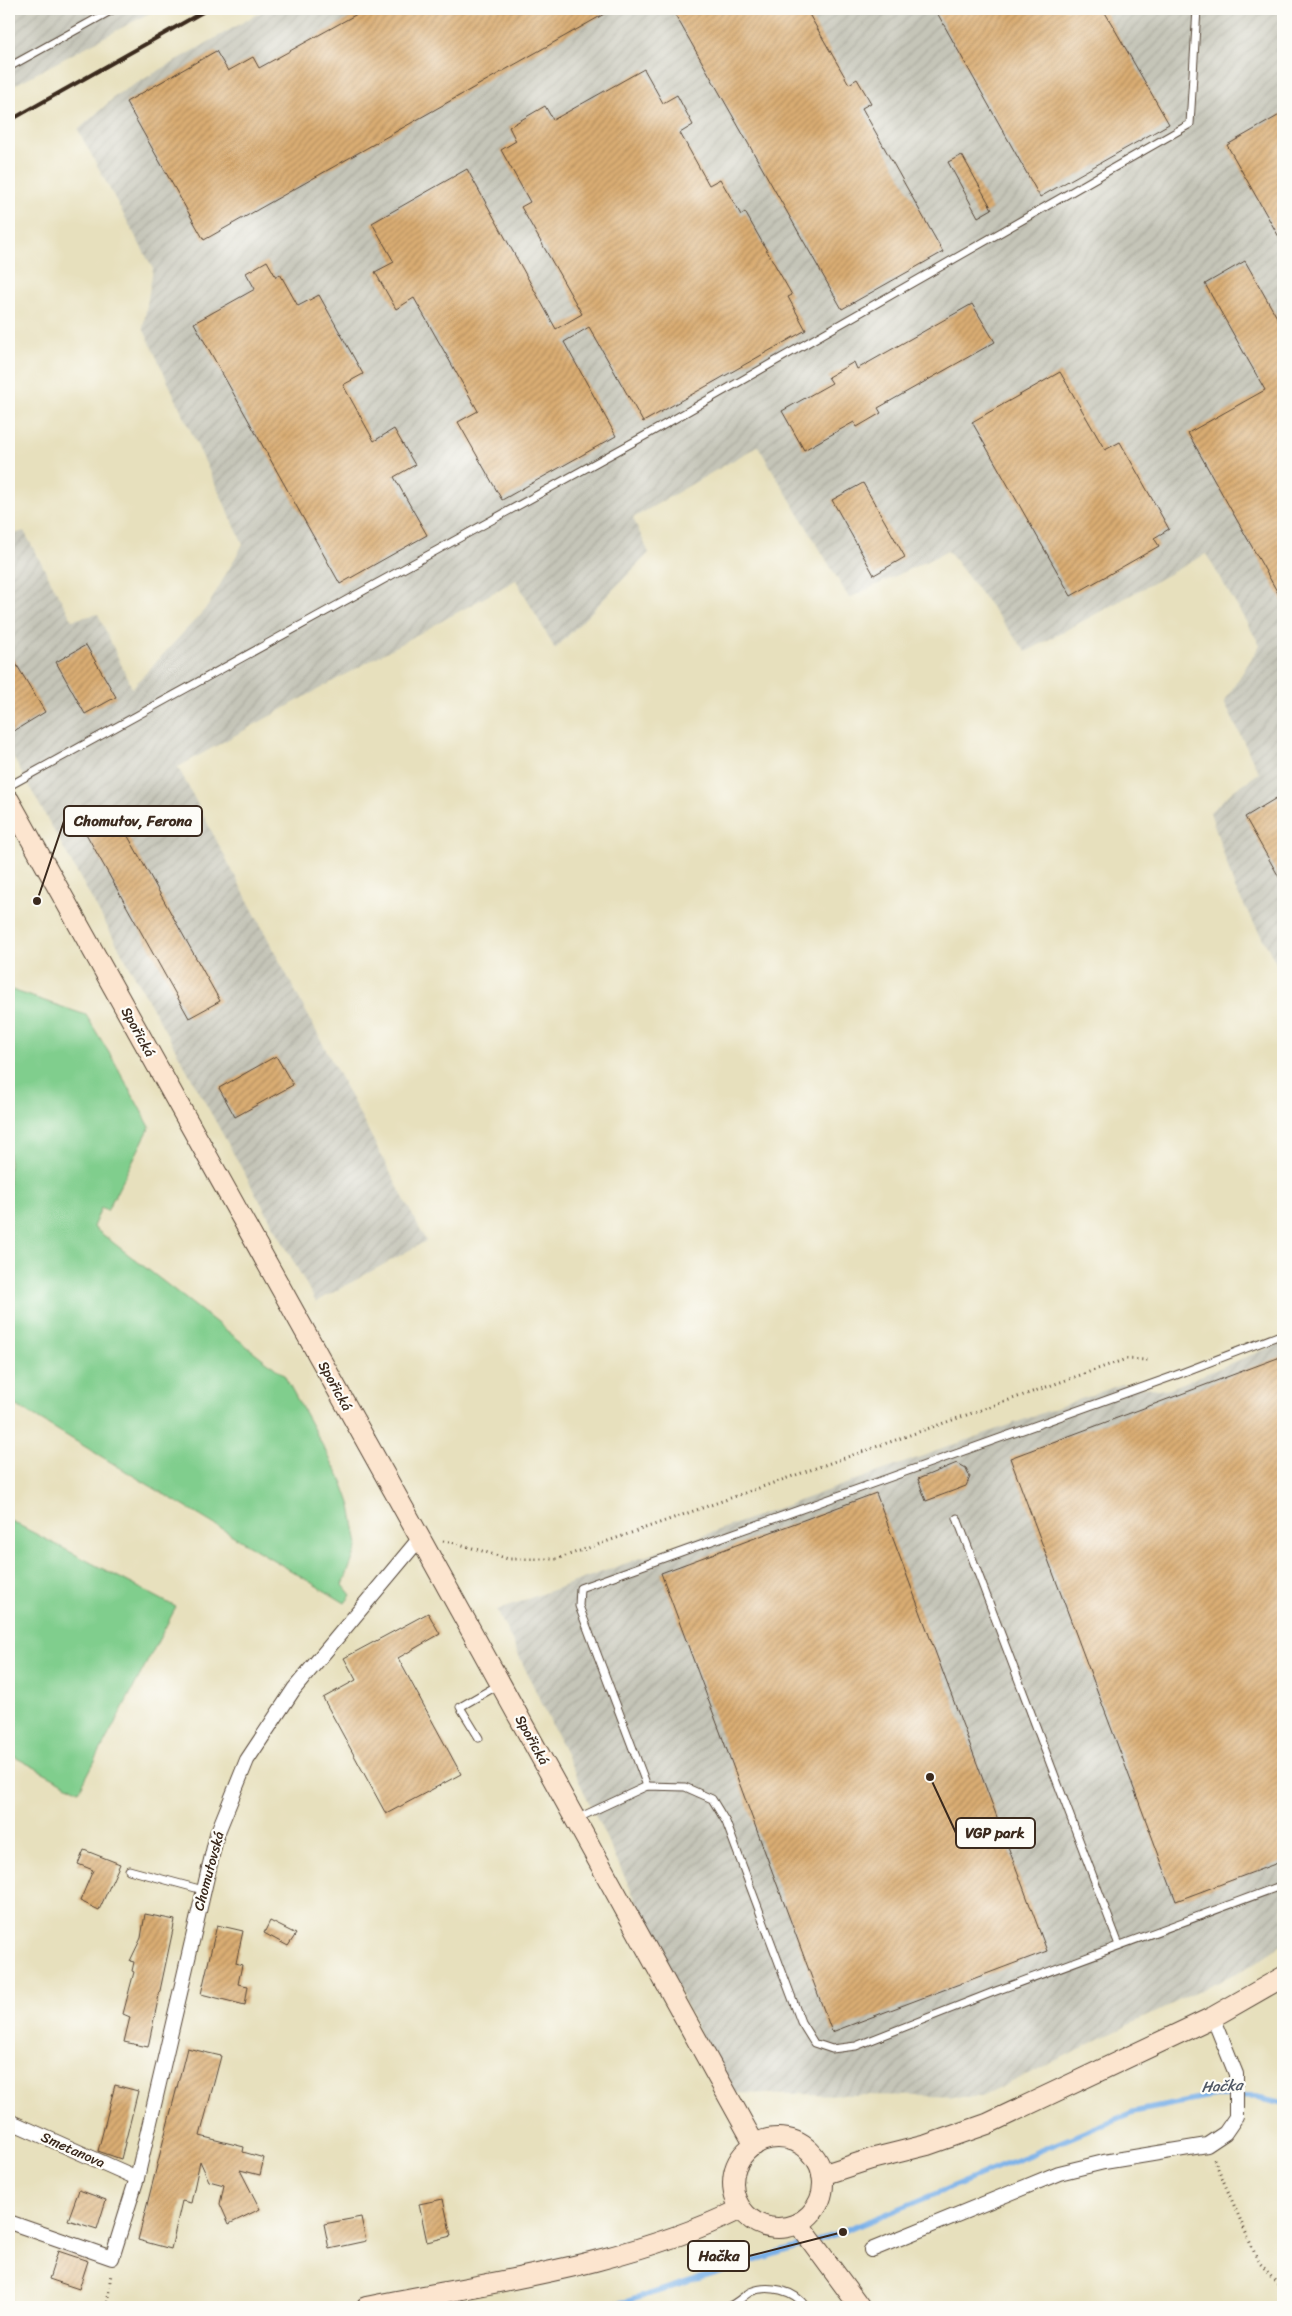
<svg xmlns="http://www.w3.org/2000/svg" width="1292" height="2316" viewBox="0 0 1292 2316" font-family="Sriracha,sans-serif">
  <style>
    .industrial { fill: url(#industrial-furrows) }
    .green { fill: #80ce8d; stroke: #5e7c56 }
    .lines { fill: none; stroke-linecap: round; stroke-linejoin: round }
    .stream { stroke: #79b0e8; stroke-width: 5.5 }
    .building { fill: url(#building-hatch) }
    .lane-casing { stroke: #554536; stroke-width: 9 }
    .street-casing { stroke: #554536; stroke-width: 16 }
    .secondary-casing { stroke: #554536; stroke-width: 22 }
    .path { stroke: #554536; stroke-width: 3; stroke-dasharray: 1 4; stroke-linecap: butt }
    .lane { stroke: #fff; stroke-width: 7 }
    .street { stroke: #fff; stroke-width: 14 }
    .secondary { stroke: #fce5cf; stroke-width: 20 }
    .rail { stroke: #3b2a1e; stroke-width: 4 }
    .labels { text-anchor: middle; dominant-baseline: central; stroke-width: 4.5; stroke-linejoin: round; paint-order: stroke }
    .street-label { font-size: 14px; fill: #3b2a1e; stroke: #fdfcf7 }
    .water-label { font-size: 15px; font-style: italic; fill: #515965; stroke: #fdfcf7 }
    .leader { fill: none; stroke: #3b2a1e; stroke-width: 2 }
    .callout-dot { fill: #3b2a1e; stroke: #fdfcf7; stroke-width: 2 }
    .callout { fill: #fdfcf7; stroke: #3b2a1e; stroke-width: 2 }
    .callout-label { font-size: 15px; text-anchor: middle; font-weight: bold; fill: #3b2a1e }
  </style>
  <defs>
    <pattern id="industrial-furrows" width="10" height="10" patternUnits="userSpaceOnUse" patternTransform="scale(1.25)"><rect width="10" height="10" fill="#c5c5b8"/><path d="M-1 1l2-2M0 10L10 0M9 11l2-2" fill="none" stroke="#aaa99e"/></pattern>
    <pattern id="building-hatch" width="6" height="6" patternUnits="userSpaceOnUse" patternTransform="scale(1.25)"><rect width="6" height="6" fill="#daad73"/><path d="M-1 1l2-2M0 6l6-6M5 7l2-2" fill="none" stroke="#b28d5e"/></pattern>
  </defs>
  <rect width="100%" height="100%" fill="#fdfcf7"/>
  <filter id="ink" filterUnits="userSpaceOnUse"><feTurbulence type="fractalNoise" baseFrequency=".02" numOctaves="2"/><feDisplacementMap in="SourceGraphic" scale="10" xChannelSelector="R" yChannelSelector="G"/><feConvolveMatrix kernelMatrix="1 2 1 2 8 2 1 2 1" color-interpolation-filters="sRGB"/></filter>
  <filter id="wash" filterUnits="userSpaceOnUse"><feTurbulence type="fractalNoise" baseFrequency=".0096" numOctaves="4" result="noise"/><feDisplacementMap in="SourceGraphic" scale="20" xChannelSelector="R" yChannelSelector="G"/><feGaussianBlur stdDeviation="1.12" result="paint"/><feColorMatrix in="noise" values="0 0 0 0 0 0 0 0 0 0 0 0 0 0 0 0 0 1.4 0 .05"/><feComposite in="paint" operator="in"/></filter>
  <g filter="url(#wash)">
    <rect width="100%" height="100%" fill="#e7e0bd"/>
    <!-- industrial -->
    <g class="industrial">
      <path d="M9 9H157L9 88Z"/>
      <path d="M266 9H1283V975L1235 889 1210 812 1233 791 1259 773 1224 702 1260 645 1206 554 1026 652 948 551 849 598 758 446 633 518 649 553 555 649 516 580 178 767 426 1241 316 1302 9 750V536L24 531 72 620 98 614 132 688 208 606 243 544 143 328 153 269 78 130 118 94Z"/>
      <path d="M1283 1342V1944L1248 1967 981 2097 728 2093 497 1610 1122 1384 1166 1390Z"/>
    </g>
    <!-- green -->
    <g class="green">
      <path d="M9 989 86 1015 114 1061 150 1127 107 1211 101 1208 93 1227 284 1375 342 1481 351 1506 358 1545 343 1585 351 1595 345 1603 9 1401Z"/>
      <path d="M9 1520 176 1607 79 1791 9 1754Z"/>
    </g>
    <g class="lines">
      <!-- stream -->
      <path class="stream" d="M598 2307 625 2302 843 2232 1133 2112 1215 2096 1257 2097 1283 2103"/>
    </g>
    <g id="blocks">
      <!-- building -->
      <g class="building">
        <path d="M366 9H613L204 240 126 102 216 51 228 71 253 57 259 68Z"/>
        <path d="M672 9H806L849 84 857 79 871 103 862 108 943 252 842 309Z"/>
        <path d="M935 9H1103L1169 124 1040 197Z"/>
        <path d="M644 69 663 103 677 95 693 125 680 133 709 185 720 179 741 215 745 212 792 295 788 297 806 330 643 422 589 327 564 342 616 436 502 500 458 422 478 411 414 298 396 309 375 272 394 262 372 223 467 169 556 329 582 314 521 207 530 202 501 150 516 141 509 127 545 106 553 120Z"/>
        <path d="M1283 113V244L1227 145Z"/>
        <path d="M962 155 992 209 978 217 948 162Z"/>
        <path d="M267 261 276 277 280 274 298 306 319 295 363 374 343 385 374 441 394 429 415 465 394 477 427 535 340 584 194 323 255 289 246 273Z"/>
        <path d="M1245 261 1283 328V602L1188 433 1265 390 1205 284Z"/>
        <path d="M972 304 995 342 878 408 881 413 857 427 854 422 804 450 782 411 832 383 828 377 854 362 857 369Z"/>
        <path d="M1060 372 1105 450 1120 442 1169 529 1154 538 1159 546 1071 596 972 422Z"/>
        <path d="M863 483 905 557 874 575 832 500Z"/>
        <path d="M86 645 116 697 85 714 56 662Z"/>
        <path d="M9 652 45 712 9 734Z"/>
        <path d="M1283 794V884L1245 817Z"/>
        <path d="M115 813 220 1001 189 1018 84 830Z"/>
        <path d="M276 1056 293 1085 235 1117 219 1088Z"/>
        <path d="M1283 1356V1861L1176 1901 1010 1458Z"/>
        <path d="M957 1463 966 1468 970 1477 966 1486 926 1501 918 1479Z"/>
        <path d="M876 1493 1047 1951 832 2032 661 1573Z"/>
        <path d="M428 1613 440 1634 398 1658 461 1774 386 1814 323 1698 356 1680 344 1658Z"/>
        <path d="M84 1850 120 1864 99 1910 80 1901 93 1870 78 1864Z"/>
        <path d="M145 1914 175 1920 148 2047 124 2042 130 2017 123 2014 134 1972 132 1971 134 1962 130 1961 141 1938Z"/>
        <path d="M270 1921 296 1934 288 1946 264 1933Z"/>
        <path d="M217 1925 243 1931 236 1963 242 1965 238 1984 248 1986 245 2005 201 1994Z"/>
        <path d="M187 2048 221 2056 200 2136 244 2147 243 2152 264 2158 260 2175 240 2170 260 2209 229 2224 220 2204 224 2185 209 2181 200 2161 191 2203 182 2201 171 2249 138 2240Z"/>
        <path d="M115 2085 138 2091 121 2159 98 2151Z"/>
        <path d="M79 2190 106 2200 97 2229 68 2220Z"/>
        <path d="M443 2199 451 2236 427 2242 419 2204Z"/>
        <path d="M361 2217 366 2241 329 2249 324 2224Z"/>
        <path d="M58 2251 88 2261 79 2289 49 2279Z"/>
      </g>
    </g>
  </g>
  <g filter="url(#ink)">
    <use href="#blocks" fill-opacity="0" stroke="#554536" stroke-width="1"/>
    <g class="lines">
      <defs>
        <g id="lane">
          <path d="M9 67 114 9"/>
          <path d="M9 786 648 434 1190 124 1197 9"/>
          <path d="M957 1518 1119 1945"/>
          <path d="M479 1738 460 1707 500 1684"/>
          <path d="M647 1786 579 1606 580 1588 1171 1377 1283 1334"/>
          <path d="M576 1819 647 1786 685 1787 712 1799 726 1822 801 2022 814 2043 832 2049 856 2046 996 1991 1283 1885"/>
          <path d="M129 1870 203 1890"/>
          <path d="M727 2307C736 2304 742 2297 750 2292 768 2284 795 2290 806 2307"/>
        </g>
        <g id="street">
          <path d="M9 2121 137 2178"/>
          <path d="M9 2222 112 2258 137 2178 217 1834 247 1760 294 1689 420 1538"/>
          <path d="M871 2250 1059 2173 1104 2162 1207 2145 1225 2133 1236 2117V2074L1213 2017"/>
        </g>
        <g id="secondary">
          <path d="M9 800 420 1538 755 2145"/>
          <circle cx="778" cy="2183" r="45"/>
          <path d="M822 2175 871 2159 927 2145 987 2124 1213 2017 1283 1977"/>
          <path d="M798 2223 860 2307"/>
          <path d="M366 2307C491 2282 625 2266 741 2209"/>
        </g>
      </defs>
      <!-- lane casing -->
      <use href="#lane" class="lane-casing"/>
      <!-- street casing -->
      <use href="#street" class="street-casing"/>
      <!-- secondary casing -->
      <use href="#secondary" class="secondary-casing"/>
      <!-- path -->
      <g class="path">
        <path d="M443 1541 456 1543 508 1559H557L1126 1359 1148 1360"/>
        <path d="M1214 2159 1258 2261 1283 2289"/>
        <path d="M107 2307 111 2273"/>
      </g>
      <!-- lane -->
      <use href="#lane" class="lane"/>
      <!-- street -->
      <use href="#street" class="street"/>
      <!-- secondary -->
      <use href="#secondary" class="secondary"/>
      <!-- rail -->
      <path class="rail" d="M9 121 208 9"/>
    </g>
  </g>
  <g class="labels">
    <!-- street labels -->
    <g class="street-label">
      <text transform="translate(138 1032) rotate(61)">Spořická</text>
      <text transform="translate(335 1386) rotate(61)">Spořická</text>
      <text transform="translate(532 1740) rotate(61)">Spořická</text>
      <text transform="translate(209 1871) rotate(-75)">Chomutovská</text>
      <text transform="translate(73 2150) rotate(24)">Smetanova</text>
    </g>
    <!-- water labels -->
    <g class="water-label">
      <text transform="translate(1222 2086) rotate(-3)">Hačka</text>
    </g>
  </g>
  <!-- callouts -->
  <path class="leader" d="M37 901L64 821M930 1777L956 1833M843 2232L749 2256"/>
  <g class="callout-dot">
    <circle cx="37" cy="901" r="5"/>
    <circle cx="930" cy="1777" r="5"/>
    <circle cx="843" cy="2232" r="5"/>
  </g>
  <g class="callout">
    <rect x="64" y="806" width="138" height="30" rx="5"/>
    <rect x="956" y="1818" width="79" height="30" rx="5"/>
    <rect x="688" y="2241" width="61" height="30" rx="5"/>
  </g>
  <g class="callout-label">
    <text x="133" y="826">Chomutov, Ferona</text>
    <text x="995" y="1838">VGP park</text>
    <text x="719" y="2261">Hačka</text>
  </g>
  <!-- margin -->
  <rect width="1292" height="2316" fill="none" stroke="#fdfcf7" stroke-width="30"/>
</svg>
